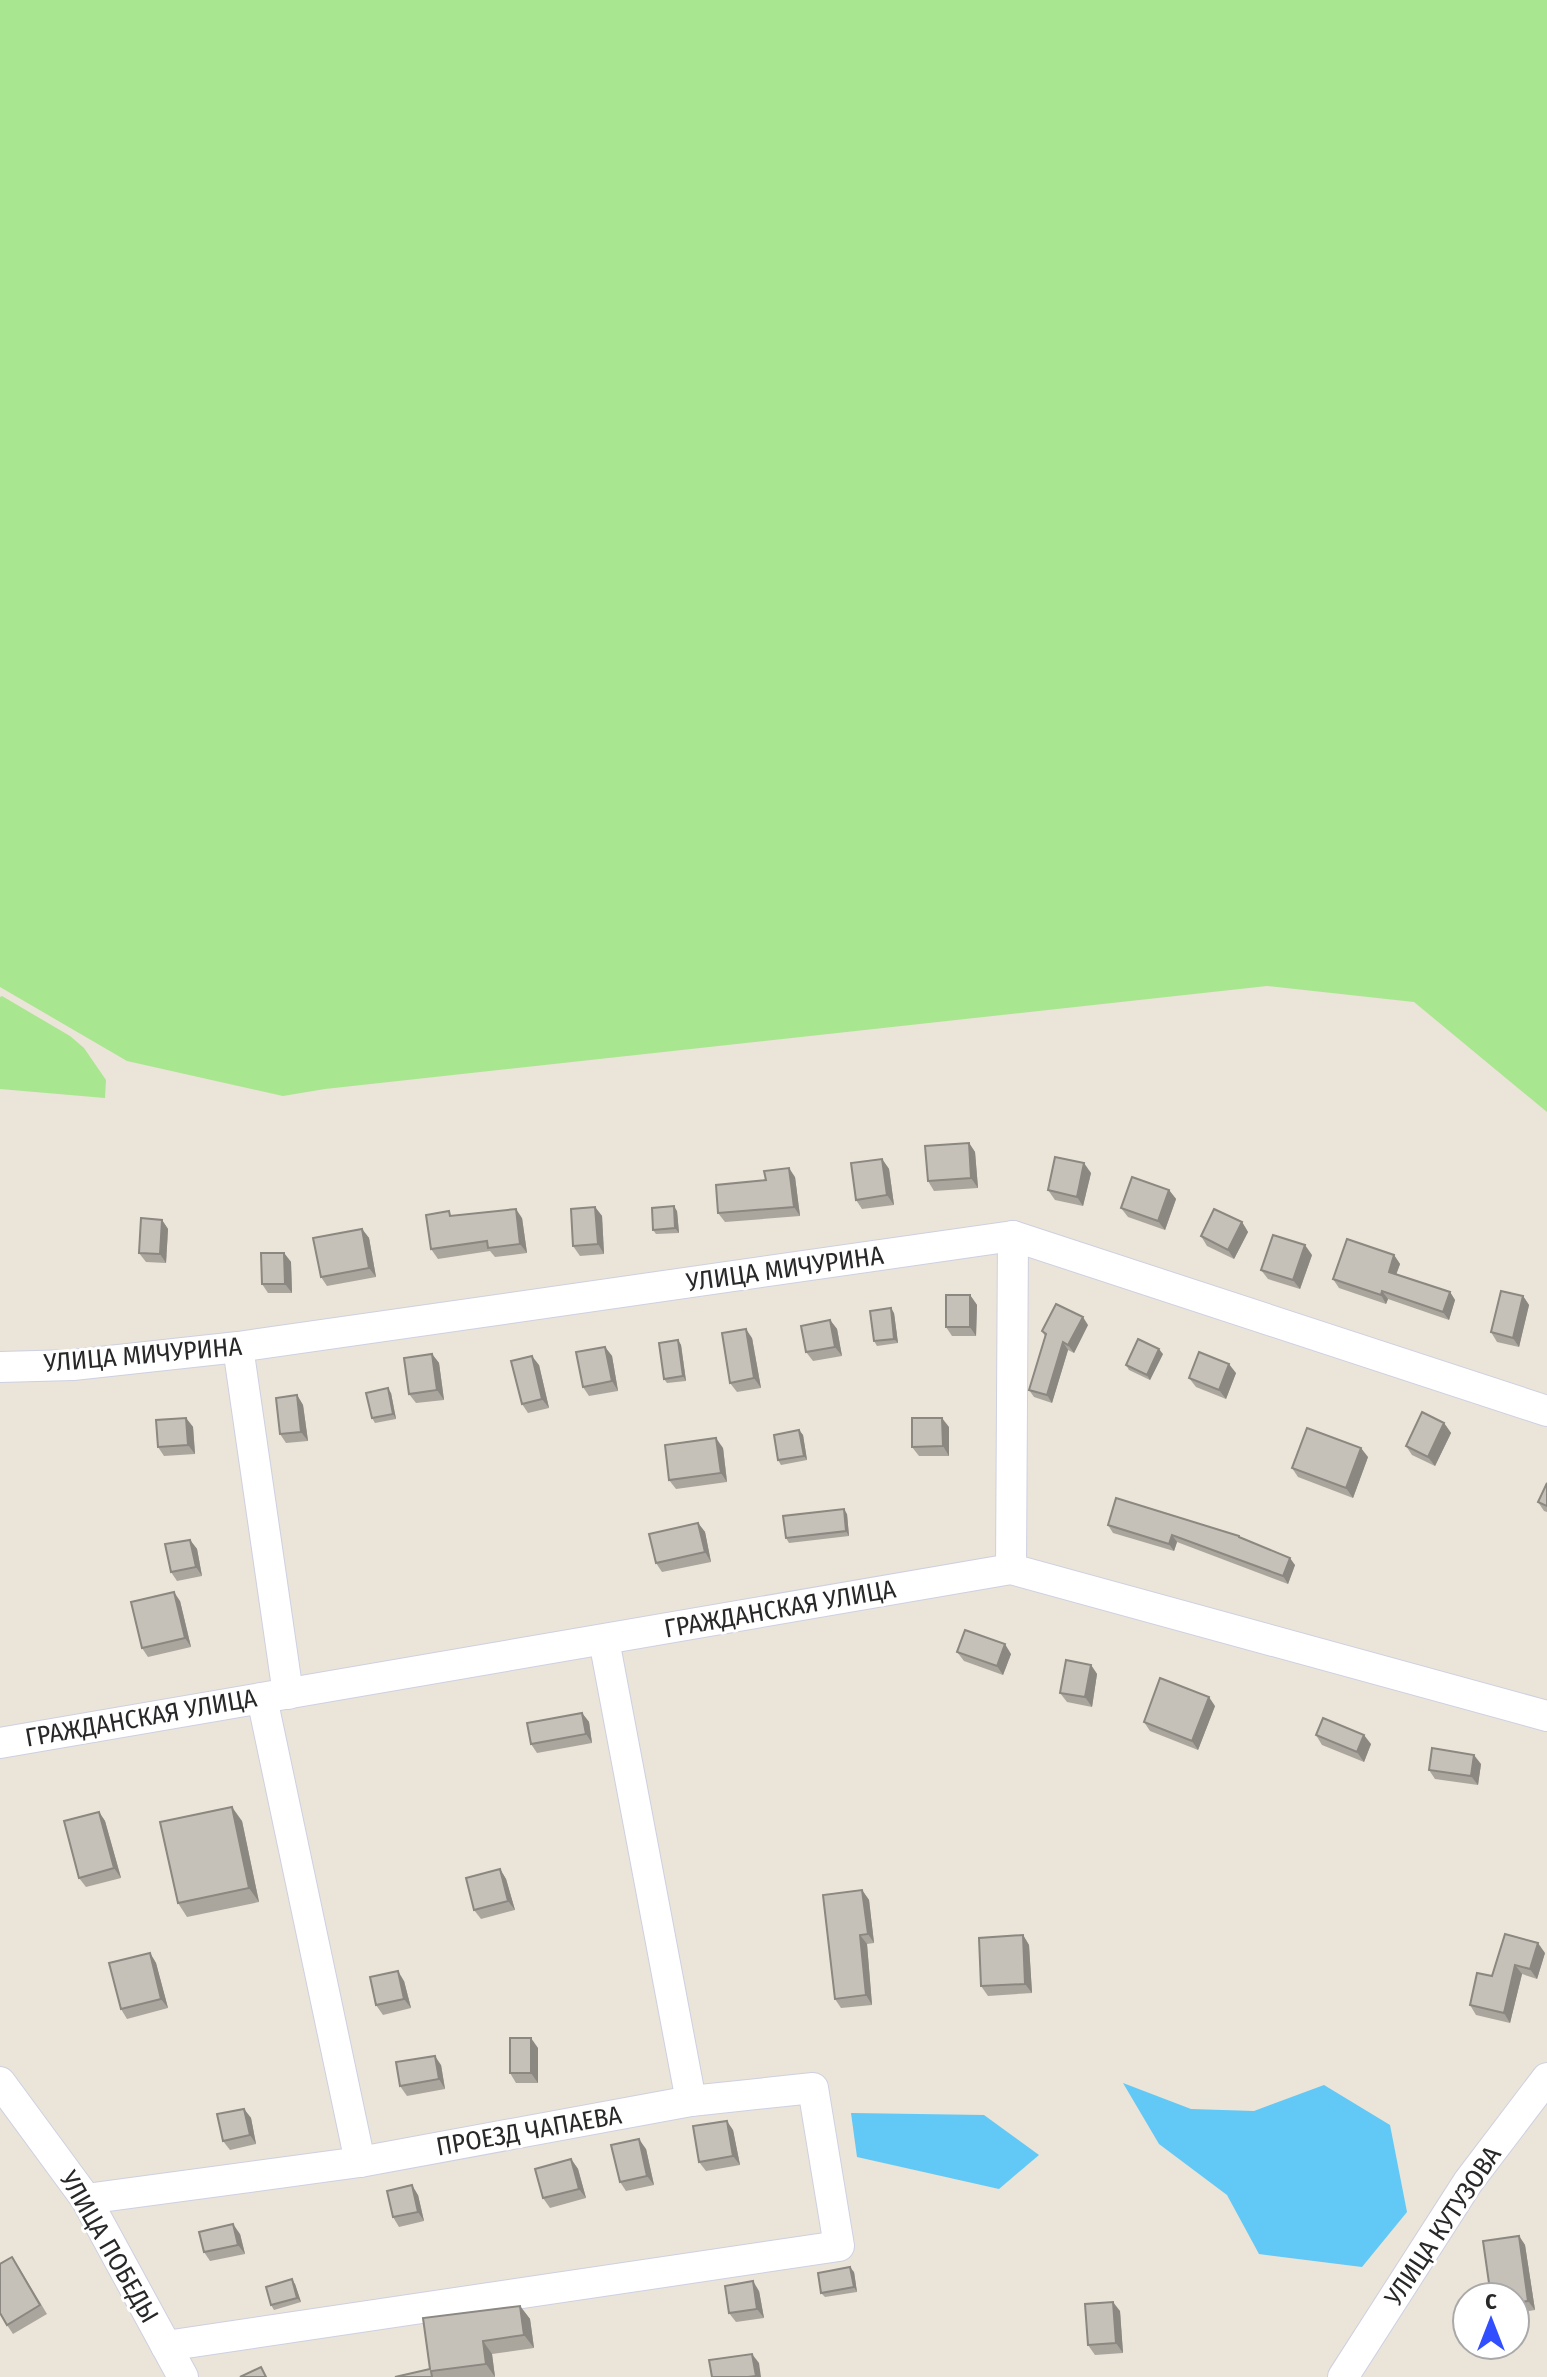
<svg xmlns="http://www.w3.org/2000/svg" width="1547" height="2377" viewBox="0 0 1547 2377" font-family="'Fira Sans Condensed',sans-serif">
  <style>
    .green { fill: #a9e690 }
    .water { fill: #62c8f6 }
    .lines { fill: none; stroke-linecap: round; stroke-linejoin: round }
    .minor-casing { stroke: #cdd0e2; stroke-width: 32 }
    .minor { stroke: #fff; stroke-width: 30 }
    .wall { fill: #aaa69e }
    .shaded-wall { fill: #8b8781 }
    .building { fill: #c6c1b8; stroke: #8b8781; stroke-width: 2 }
    .labels { text-anchor: middle; dominant-baseline: central; stroke-width: 6; stroke-linejoin: round; paint-order: stroke }
    .street-label { font-size: 26px; fill: #282828; stroke: #fff }
  </style>
  <rect width="100%" height="100%" fill="#ebe4d8"/>
  <!-- green -->
  <g class="green">
    <path d="M0 0H1547V1112L1414 1002 1267 986 325 1089 283 1096 127 1061 0 987Z"/>
    <path d="M2 996 70 1036 84 1048 106 1080 105 1098 0 1089V997Z"/>
  </g>
  <!-- water -->
  <g class="water">
    <path d="M1123 2083 1191 2109 1254 2111 1324 2085 1390 2125 1407 2212 1362 2267 1259 2254 1227 2195 1159 2144Z"/>
    <path d="M851 2113 984 2115 1039 2155 999 2189 857 2157Z"/>
  </g>
  <g class="lines">
    <defs>
      <g id="minor">
        <path d="M238 1347 288 1694"/>
        <path d="M0 1367 73 1365 238 1347 1013 1236 1547 1411"/>
        <path d="M1011 1569 1013 1236"/>
        <path d="M604 1640 691 2101"/>
        <path d="M262 1698 360 2162"/>
        <path d="M0 1743 1011 1569 1547 1716"/>
        <path d="M0 2082 86 2199 183 2377"/>
        <path d="M86 2199 360 2162 691 2101 813 2088 839 2246 166 2346"/>
        <path d="M1343 2377 1468 2182 1547 2078"/>
      </g>
    </defs>
    <!-- minor casing -->
    <use href="#minor" class="minor-casing"/>
    <!-- minor -->
    <use href="#minor" class="minor"/>
  </g>
  <!-- wall -->
  <g class="wall">
    <path d="M969 1143 975 1152 978 1188 934 1191 928 1181Z"/>
    <path d="M882 1159 889 1169 894 1205 862 1209 856 1200Z"/>
    <path d="M1091 1173 1083 1206 1055 1200 1048 1190Z"/>
    <path d="M795 1177 800 1216 725 1222 718 1213 766 1180Z"/>
    <path d="M1169 1190 1176 1199 1165 1230 1128 1217 1121 1208Z"/>
    <path d="M595 1207 602 1216 604 1254 580 1256 573 1246Z"/>
    <path d="M677 1211 679 1233 656 1234 653 1230Z"/>
    <path d="M453 1216 522 1218 527 1253 495 1257 490 1251 438 1259 431 1249Z"/>
    <path d="M162 1220 168 1229 166 1263 146 1262 139 1253Z"/>
    <path d="M1242 1222 1248 1232 1234 1259 1207 1246 1201 1236Z"/>
    <path d="M362 1229 369 1238 376 1277 327 1286 321 1277Z"/>
    <path d="M284 1253 291 1262 292 1293H268L262 1284Z"/>
    <path d="M1312 1255 1300 1289 1268 1279 1261 1270Z"/>
    <path d="M1394 1255 1400 1264 1396 1275 1450 1292 1455 1300 1449 1320 1388 1299 1386 1304 1339 1288 1333 1279Z"/>
    <path d="M970 1295 977 1305 976 1336H952L946 1327Z"/>
    <path d="M1523 1296 1529 1305 1519 1347 1497 1342 1491 1332Z"/>
    <path d="M894 1313 898 1343 877 1346 874 1341Z"/>
    <path d="M830 1320 837 1329 842 1356 813 1361 806 1352Z"/>
    <path d="M1088 1325 1074 1353 1068 1350 1052 1403 1034 1397 1029 1390 1045 1336 1042 1331Z"/>
    <path d="M752 1338 761 1388 737 1392 730 1383Z"/>
    <path d="M678 1340 681 1345 686 1381 667 1383 664 1379Z"/>
    <path d="M605 1347 612 1356 618 1391 589 1396 583 1387Z"/>
    <path d="M432 1354 439 1363 444 1400 416 1403 409 1394Z"/>
    <path d="M1163 1354 1150 1380 1129 1370 1126 1365Z"/>
    <path d="M539 1365 549 1408 528 1413 522 1404Z"/>
    <path d="M1236 1373 1226 1399 1196 1387 1189 1378Z"/>
    <path d="M391 1393 396 1419 375 1423 372 1418Z"/>
    <path d="M297 1395 303 1405 308 1441 286 1443 280 1434Z"/>
    <path d="M186 1418 193 1427 195 1454 164 1456 158 1447Z"/>
    <path d="M1444 1423 1451 1433 1435 1466 1412 1455 1406 1446Z"/>
    <path d="M949 1427V1456H919L912 1447Z"/>
    <path d="M799 1430 803 1435 807 1460 781 1465 778 1460Z"/>
    <path d="M723 1448 727 1482 676 1489 669 1480Z"/>
    <path d="M1368 1457 1353 1498 1298 1477 1292 1468Z"/>
    <path d="M1547 1483V1512L1544 1511 1538 1502Z"/>
    <path d="M847 1514 849 1536 789 1543 786 1538Z"/>
    <path d="M698 1523 705 1532 711 1562 662 1572 656 1563Z"/>
    <path d="M1108 1525 1239 1536 1241 1538 1295 1565 1288 1584 1177 1542 1174 1551 1113 1533Z"/>
    <path d="M190 1540 197 1549 202 1576 177 1581 171 1572Z"/>
    <path d="M180 1601 191 1647 148 1657 142 1648Z"/>
    <path d="M957 1652 1011 1654 1003 1675 964 1661Z"/>
    <path d="M1091 1665 1097 1674 1092 1707 1067 1702 1060 1693Z"/>
    <path d="M1215 1706 1198 1750 1150 1731 1144 1722Z"/>
    <path d="M582 1713 589 1722 592 1743 537 1753 531 1744Z"/>
    <path d="M1316 1735 1371 1744 1364 1762 1322 1745Z"/>
    <path d="M1481 1764 1478 1785 1435 1779 1429 1770Z"/>
    <path d="M99 1812 105 1821 121 1878 86 1887 79 1878Z"/>
    <path d="M242 1821 259 1902 187 1917 178 1903Z"/>
    <path d="M500 1869 506 1879 515 1910 481 1919 474 1910Z"/>
    <path d="M862 1890 869 1900 874 1943 867 1944 872 2005 841 2008 835 1999Z"/>
    <path d="M1023 1935 1029 1945 1032 1993 988 1996 981 1986Z"/>
    <path d="M150 1953 156 1963 168 2008 127 2019 121 2009Z"/>
    <path d="M1545 1953 1537 1979 1522 1974 1510 2023 1476 2015 1470 2005 1492 1976Z"/>
    <path d="M404 1981 411 2008 383 2015 376 2005Z"/>
    <path d="M538 2048V2083H516L510 2073Z"/>
    <path d="M441 2065 445 2089 407 2096 400 2086Z"/>
    <path d="M244 2109 251 2118 256 2144 230 2150 223 2141Z"/>
    <path d="M733 2130 740 2165 706 2171 699 2162Z"/>
    <path d="M646 2149 654 2185 626 2191 620 2182Z"/>
    <path d="M571 2159 578 2169 586 2198 550 2208 543 2198Z"/>
    <path d="M418 2195 424 2221 399 2227 393 2217Z"/>
    <path d="M240 2234 245 2254 210 2261 204 2252Z"/>
    <path d="M1519 2236 1525 2245 1535 2310 1515 2313Z"/>
    <path d="M18 2266 47 2314 13 2334 7 2325Z"/>
    <path d="M854 2272 857 2292 825 2297 821 2293Z"/>
    <path d="M295 2284 301 2302 274 2310 271 2305Z"/>
    <path d="M759 2291 764 2318 736 2322 729 2313Z"/>
    <path d="M520 2306 530 2319 534 2348 492 2354 495 2377H395L430 2369Z"/>
    <path d="M1120 2311 1123 2353 1095 2355 1088 2345Z"/>
  </g>
  <!-- shaded-wall -->
  <g class="shaded-wall">
    <path d="M969 1143 975 1152 978 1188 971 1178Z"/>
    <path d="M882 1159 889 1169 894 1205 887 1195Z"/>
    <path d="M1084 1163 1091 1173 1083 1206 1077 1197Z"/>
    <path d="M789 1168 795 1177 800 1216 794 1207Z"/>
    <path d="M1169 1190 1176 1199 1165 1230 1158 1221Z"/>
    <path d="M674 1206 677 1211 679 1233 675 1228Z"/>
    <path d="M595 1207 602 1216 604 1254 598 1244Z"/>
    <path d="M516 1209 522 1218 527 1253 520 1244Z"/>
    <path d="M162 1220 168 1229 166 1263 160 1254Z"/>
    <path d="M1242 1222 1248 1232 1234 1259 1228 1250Z"/>
    <path d="M362 1229 369 1238 376 1277 369 1268Z"/>
    <path d="M1305 1245 1312 1255 1300 1289 1293 1280Z"/>
    <path d="M284 1253 291 1262 292 1293 285 1284Z"/>
    <path d="M1394 1255 1400 1264 1394 1280 1389 1272Z"/>
    <path d="M1382 1291 1388 1299 1386 1304 1381 1295Z"/>
    <path d="M1450 1292 1455 1300 1449 1320 1443 1312Z"/>
    <path d="M970 1295 977 1305 976 1336 970 1327Z"/>
    <path d="M1523 1296 1529 1305 1519 1347 1513 1338Z"/>
    <path d="M891 1308 894 1313 898 1343 894 1339Z"/>
    <path d="M1083 1317 1088 1325 1074 1353 1068 1345Z"/>
    <path d="M830 1320 837 1329 842 1356 835 1347Z"/>
    <path d="M746 1329 752 1338 761 1388 754 1378Z"/>
    <path d="M678 1340 681 1345 686 1381 683 1376Z"/>
    <path d="M1063 1342 1068 1350 1052 1403 1047 1395Z"/>
    <path d="M605 1347 612 1356 618 1391 612 1381Z"/>
    <path d="M1159 1349 1163 1354 1150 1380 1147 1375Z"/>
    <path d="M432 1354 439 1363 444 1400 437 1390Z"/>
    <path d="M532 1356 539 1365 549 1408 542 1399Z"/>
    <path d="M1229 1364 1236 1373 1226 1399 1219 1390Z"/>
    <path d="M388 1388 391 1393 396 1419 393 1414Z"/>
    <path d="M297 1395 303 1405 308 1441 301 1432Z"/>
    <path d="M186 1418 193 1427 195 1454 188 1445Z"/>
    <path d="M942 1418 949 1427V1456L943 1446Z"/>
    <path d="M1444 1423 1451 1433 1435 1466 1428 1457Z"/>
    <path d="M799 1430 803 1435 807 1460 804 1456Z"/>
    <path d="M716 1438 723 1448 727 1482 721 1473Z"/>
    <path d="M1361 1448 1368 1457 1353 1498 1346 1488Z"/>
    <path d="M844 1509 847 1514 849 1536 846 1531Z"/>
    <path d="M698 1523 705 1532 711 1562 705 1552Z"/>
    <path d="M1172 1535 1177 1542 1174 1551 1169 1544Z"/>
    <path d="M190 1540 197 1549 202 1576 196 1567Z"/>
    <path d="M1290 1558 1295 1565 1288 1584 1283 1576Z"/>
    <path d="M174 1592 180 1601 191 1647 185 1638Z"/>
    <path d="M1005 1644 1011 1654 1003 1675 997 1666Z"/>
    <path d="M1091 1665 1097 1674 1092 1707 1085 1697Z"/>
    <path d="M1209 1697 1215 1706 1198 1750 1192 1741Z"/>
    <path d="M582 1713 589 1722 592 1743 586 1734Z"/>
    <path d="M1364 1735 1371 1744 1364 1762 1357 1752Z"/>
    <path d="M1474 1755 1481 1764 1478 1785 1471 1776Z"/>
    <path d="M232 1807 242 1821 259 1902 249 1888Z"/>
    <path d="M99 1812 105 1821 121 1878 114 1868Z"/>
    <path d="M500 1869 506 1879 515 1910 508 1901Z"/>
    <path d="M862 1890 869 1900 874 1943 868 1934Z"/>
    <path d="M860 1935 867 1944 872 2005 866 1995Z"/>
    <path d="M1023 1935 1029 1945 1032 1993 1025 1984Z"/>
    <path d="M1538 1943 1545 1953 1537 1979 1530 1969Z"/>
    <path d="M150 1953 156 1963 168 2008 161 1999Z"/>
    <path d="M1515 1965 1522 1974 1510 2023 1504 2013Z"/>
    <path d="M398 1971 404 1981 411 2008 404 1999Z"/>
    <path d="M531 2038 538 2048V2083L531 2073Z"/>
    <path d="M435 2056 441 2065 445 2089 439 2079Z"/>
    <path d="M244 2109 251 2118 256 2144 250 2135Z"/>
    <path d="M727 2121 733 2130 740 2165 733 2156Z"/>
    <path d="M639 2139 646 2149 654 2185 647 2176Z"/>
    <path d="M571 2159 578 2169 586 2198 579 2189Z"/>
    <path d="M412 2185 418 2195 424 2221 418 2212Z"/>
    <path d="M233 2224 240 2234 245 2254 238 2245Z"/>
    <path d="M1519 2236 1525 2245 1535 2310 1528 2301Z"/>
    <path d="M850 2267 854 2272 857 2292 854 2287Z"/>
    <path d="M292 2279 295 2284 301 2302 297 2298Z"/>
    <path d="M753 2281 759 2291 764 2318 757 2309Z"/>
    <path d="M1113 2302 1120 2311 1123 2353 1116 2343Z"/>
    <path d="M520 2306 530 2319 534 2348 524 2335Z"/>
    <path d="M483 2341 492 2354 495 2377 486 2364Z"/>
    <path d="M752 2354 759 2363 761 2377H757L756 2376Z"/>
  </g>
  <!-- building -->
  <g class="building">
    <path d="M969 1143 971 1178 928 1181 925 1146Z"/>
    <path d="M1055 1157 1084 1163 1077 1197 1048 1190Z"/>
    <path d="M882 1159 887 1195 856 1200 851 1163Z"/>
    <path d="M789 1168 794 1207 718 1213 716 1185 766 1180 764 1171Z"/>
    <path d="M1132 1177 1169 1190 1158 1221 1121 1208Z"/>
    <path d="M674 1206 675 1228 653 1230 652 1208Z"/>
    <path d="M595 1207 598 1244 573 1246 571 1209Z"/>
    <path d="M516 1209 520 1244 488 1248 487 1241 431 1249 426 1215 449 1211 450 1216Z"/>
    <path d="M1214 1209 1242 1222 1228 1250 1201 1236Z"/>
    <path d="M141 1218 162 1220 160 1254 139 1253Z"/>
    <path d="M362 1229 369 1268 321 1277 313 1238Z"/>
    <path d="M1273 1235 1305 1245 1293 1280 1261 1270Z"/>
    <path d="M1347 1239 1394 1255 1389 1272 1450 1292 1443 1312 1382 1291 1381 1295 1333 1279Z"/>
    <path d="M261 1253H284L285 1284H262Z"/>
    <path d="M1501 1291 1523 1296 1513 1338 1491 1332Z"/>
    <rect x="946" y="1295" width="24" height="32"/>
    <path d="M1056 1304 1083 1317 1068 1345 1063 1342 1047 1395 1029 1390 1046 1334 1042 1331Z"/>
    <path d="M891 1308 894 1339 874 1341 870 1311Z"/>
    <path d="M830 1320 835 1347 806 1352 801 1326Z"/>
    <path d="M746 1329 754 1378 730 1383 722 1333Z"/>
    <path d="M1138 1339 1159 1349 1147 1375 1126 1365Z"/>
    <path d="M678 1340 683 1376 664 1379 659 1343Z"/>
    <path d="M605 1347 612 1381 583 1387 576 1352Z"/>
    <path d="M1199 1352 1229 1364 1219 1390 1189 1378Z"/>
    <path d="M432 1354 437 1390 409 1394 404 1358Z"/>
    <path d="M532 1356 542 1399 522 1404 511 1361Z"/>
    <path d="M388 1388 393 1414 372 1418 366 1393Z"/>
    <path d="M297 1395 301 1432 280 1434 276 1398Z"/>
    <path d="M1422 1412 1444 1423 1428 1457 1406 1446Z"/>
    <path d="M186 1418 188 1445 158 1447 156 1420Z"/>
    <path d="M912 1418H942L943 1446 912 1447Z"/>
    <path d="M1307 1428 1361 1448 1346 1488 1292 1468Z"/>
    <path d="M799 1430 804 1456 778 1460 774 1435Z"/>
    <path d="M716 1438 721 1473 669 1480 665 1445Z"/>
    <path d="M1547 1483V1506L1538 1502Z"/>
    <path d="M1116 1498 1239 1536V1537L1290 1558 1283 1576 1172 1535 1169 1544 1108 1525Z"/>
    <path d="M844 1509 846 1531 786 1538 783 1516Z"/>
    <path d="M698 1523 705 1552 656 1563 649 1534Z"/>
    <path d="M190 1540 196 1567 171 1572 165 1544Z"/>
    <path d="M174 1592 185 1638 142 1648 131 1602Z"/>
    <path d="M965 1630 1005 1644 997 1666 957 1652Z"/>
    <path d="M1066 1660 1091 1665 1085 1697 1060 1693Z"/>
    <path d="M1160 1678 1209 1697 1192 1741 1144 1722Z"/>
    <path d="M582 1713 586 1734 531 1744 527 1723Z"/>
    <path d="M1323 1718 1364 1735 1357 1752 1316 1735Z"/>
    <path d="M1432 1748 1474 1755 1471 1776 1429 1770Z"/>
    <path d="M232 1807 249 1888 178 1903 160 1822Z"/>
    <path d="M99 1812 114 1868 79 1878 64 1821Z"/>
    <path d="M500 1869 508 1901 474 1910 466 1878Z"/>
    <path d="M862 1890 868 1934 860 1935 866 1995 835 1999 823 1895Z"/>
    <path d="M1505 1934 1538 1943 1530 1969 1515 1965 1504 2013 1470 2005 1477 1973 1492 1976Z"/>
    <path d="M1023 1935 1025 1984 981 1986 979 1938Z"/>
    <path d="M150 1953 161 1999 121 2009 109 1963Z"/>
    <path d="M398 1971 404 1999 376 2005 370 1977Z"/>
    <rect x="510" y="2038" width="21" height="35"/>
    <path d="M435 2056 439 2079 400 2086 396 2062Z"/>
    <path d="M244 2109 250 2135 223 2141 217 2114Z"/>
    <path d="M727 2121 733 2156 699 2162 693 2126Z"/>
    <path d="M639 2139 647 2176 620 2182 611 2145Z"/>
    <path d="M571 2159 579 2189 543 2198 535 2169Z"/>
    <path d="M412 2185 418 2212 393 2217 387 2191Z"/>
    <path d="M233 2224 238 2245 204 2252 199 2232Z"/>
    <path d="M1519 2236 1528 2301 1515 2303V2297H1491L1483 2241Z"/>
    <path d="M12 2257 40 2305 7 2325 0 2313V2264Z"/>
    <path d="M850 2267 854 2287 821 2293 818 2273Z"/>
    <path d="M292 2279 297 2298 271 2305 266 2287Z"/>
    <path d="M753 2281 757 2309 729 2313 725 2286Z"/>
    <path d="M1113 2302 1116 2343 1088 2345 1085 2304Z"/>
    <path d="M520 2306 524 2335 483 2341 486 2364 431 2371 432 2377H395L430 2369 423 2318Z"/>
    <path d="M752 2354 756 2376 748 2377H712L709 2360Z"/>
    <path d="M261 2367 266 2377H240Z"/>
  </g>
  <g class="labels">
    <!-- street labels -->
    <g class="street-label">
      <text transform="translate(785 1269) rotate(-8)">УЛИЦА МИЧУРИНА</text>
      <text transform="translate(143 1355) rotate(-5)">УЛИЦА МИЧУРИНА</text>
      <text transform="translate(780 1609) rotate(-10)">ГРАЖДАНСКАЯ УЛИЦА</text>
      <text transform="translate(141 1718) rotate(-10)">ГРАЖДАНСКАЯ УЛИЦА</text>
      <text transform="translate(529 2131) rotate(-10)">ПРОЕЗД ЧАПАЕВА</text>
      <text transform="translate(1443 2226) rotate(-56)">УЛИЦА КУТУЗОВА</text>
      <text transform="translate(109 2247) rotate(60)">УЛИЦА ПОБЕДЫ</text>
    </g>
  </g>
  <!-- north arrow -->
  <g transform="translate(1491 2321)"><circle r="38" fill="#ffffff" stroke="#a9a9a9" stroke-width="2"/>
  <path d="M0-6L14 30L0 20L-14 30Z" fill="#314eff"/>
  <text y="-12" font-size="22" font-weight="bold" text-anchor="middle" fill="#282828">С</text>
  </g>
</svg>
